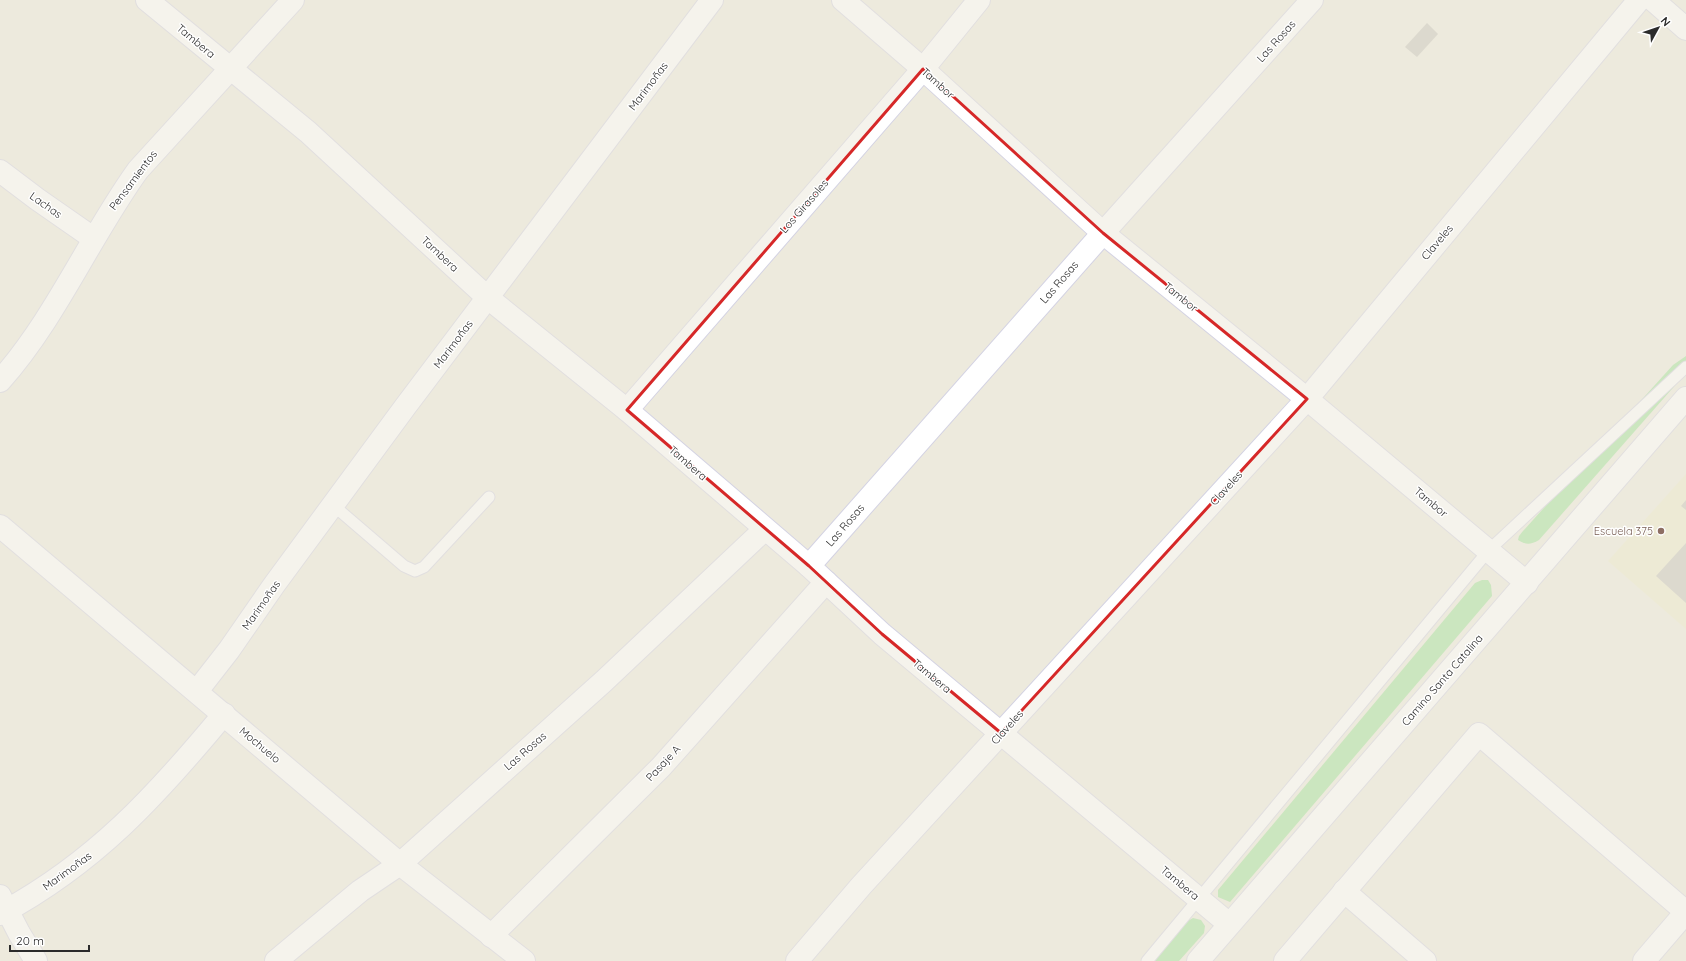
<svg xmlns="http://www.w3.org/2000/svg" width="1686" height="961" viewBox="0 0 1686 961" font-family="Quicksand,sans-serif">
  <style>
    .education { fill: #eeebcd }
    .green { fill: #a2e29b }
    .building { fill: #c8c6bd }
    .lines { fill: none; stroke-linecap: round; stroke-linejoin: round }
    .service-casing { stroke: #d4d3e3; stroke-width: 13 }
    .minor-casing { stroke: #d4d3e3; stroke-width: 24 }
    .tertiary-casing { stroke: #d4d3e3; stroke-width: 24 }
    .service { stroke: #fff; stroke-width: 11 }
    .minor { stroke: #fff; stroke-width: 22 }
    .tertiary { stroke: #fff; stroke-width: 22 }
    .marked { fill: none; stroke: #d62828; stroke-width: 3; stroke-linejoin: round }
    .education-dot { fill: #8d6e63; stroke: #fff; stroke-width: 1.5 }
    .labels { text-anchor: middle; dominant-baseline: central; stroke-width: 3; stroke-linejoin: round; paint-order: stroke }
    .street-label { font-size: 11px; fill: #2b2b2b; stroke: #fff }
    .education-label { font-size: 11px; fill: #785e54; stroke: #fff; text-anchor: end }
  </style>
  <rect width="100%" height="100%" fill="#edeadd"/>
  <!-- education -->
  <path class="education" d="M1686 474V629L1608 561Z"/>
  <!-- green -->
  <g class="green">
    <path d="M1686 356V373L1539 540C1530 545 1526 545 1518 540L1519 536 1523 531 1673 365Z"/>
    <path d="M1482 580H1488L1491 585 1492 596 1230 902 1218 897V890L1475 583Z"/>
    <path d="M1193 918 1201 920 1205 926 1204 933 1179 961H1154L1186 922Z"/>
  </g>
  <!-- building -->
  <g class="building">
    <path d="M1427 23 1438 34 1417 57 1405 47Z"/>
    <path d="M1686 500V510L1681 506Z"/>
    <path d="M1686 543V603L1656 576Z"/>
  </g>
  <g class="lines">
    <defs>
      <g id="service">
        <path d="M333 505 404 566 415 571 424 567 489 497"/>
        <path d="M1147 961 1489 550 1686 367"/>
      </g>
      <g id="minor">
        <path d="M147 0 308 132 488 298 627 410 809 566 882 634 1229 924"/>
        <path d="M843 0 923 69 1103 233 1307 399 1527 583"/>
        <path d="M0 171 37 199 93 238"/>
        <path d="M0 381C56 318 89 238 138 170L293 0"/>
        <path d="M627 410 923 69 979 0"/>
        <path d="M0 526 400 864 524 961"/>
        <path d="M809 566 1103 233 1312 0"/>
        <path d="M197 691 229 650 274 585 405 407 712 0"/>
        <path d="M1344 891 1425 961"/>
        <path d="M0 896 19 933 36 961"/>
        <path d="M0 914C95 863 156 796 224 714"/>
        <path d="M491 936 661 767 826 582"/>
        <path d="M276 961 360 891 400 864 604 681 765 529"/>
        <path d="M797 961 861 886 1307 399 1639 0"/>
        <path d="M1198 961 1686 398"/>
        <path d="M1285 961 1479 734 1686 912"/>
        <path d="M1644 961 1686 912"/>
      </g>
      <path id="tertiary" d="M1653 0 1686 29"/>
    </defs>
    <!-- service casing -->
    <use href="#service" class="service-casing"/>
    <!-- minor casing -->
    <use href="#minor" class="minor-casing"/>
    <!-- tertiary casing -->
    <use href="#tertiary" class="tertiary-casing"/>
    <!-- service -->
    <use href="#service" class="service"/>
    <!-- minor -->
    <use href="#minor" class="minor"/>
    <!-- tertiary -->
    <use href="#tertiary" class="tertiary"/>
  </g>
  <!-- marked area -->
  <path d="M0 0H1686V961H0ZM923 69 1103 233 1307 399 1001 733 882 634 809 566 627 410Z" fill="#edeadd" fill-opacity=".55" fill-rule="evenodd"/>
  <path class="marked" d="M923 69 1103 233 1307 399 1001 733 882 634 809 566 627 410Z"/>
  <!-- markers -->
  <circle class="education-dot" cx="1661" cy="531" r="4"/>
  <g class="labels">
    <!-- street labels -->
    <g class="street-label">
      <text transform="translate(196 41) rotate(40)">Tambera</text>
      <text transform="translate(1276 41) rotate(-48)">Las Rosas</text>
      <text transform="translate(938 83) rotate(42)">Tambor</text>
      <text transform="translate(648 86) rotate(-53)">Marimoñas</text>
      <text transform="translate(133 180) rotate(-53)">Pensamientos</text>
      <text transform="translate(46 205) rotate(35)">Lachas</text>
      <text transform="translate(804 206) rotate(-49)">Los Girasoles</text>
      <text transform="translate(1437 242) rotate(-50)">Claveles</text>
      <text transform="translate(440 254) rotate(43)">Tambera</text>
      <text transform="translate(1059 282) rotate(-49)">Las Rosas</text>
      <text transform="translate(1181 297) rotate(39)">Tambor</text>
      <text transform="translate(453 344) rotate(-53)">Marimoñas</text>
      <text transform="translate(688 463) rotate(41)">Tambera</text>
      <text transform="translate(1226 488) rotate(-48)">Claveles</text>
      <text transform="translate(1431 502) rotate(40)">Tambor</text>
      <text transform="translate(845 525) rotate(-49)">Las Rosas</text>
      <text transform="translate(261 605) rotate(-55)">Marimoñas</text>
      <text transform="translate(932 676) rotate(40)">Tambera</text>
      <text transform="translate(1442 680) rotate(-49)">Camino Santa Catalina</text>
      <text transform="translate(1007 727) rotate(-48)">Claveles</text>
      <text transform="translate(260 745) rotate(40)">Mochuelo</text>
      <text transform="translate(525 751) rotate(-41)">Las Rosas</text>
      <text transform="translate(663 763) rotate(-47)">Pasaje A</text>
      <text transform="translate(67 871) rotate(-36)">Marimoñas</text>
      <text transform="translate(1180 883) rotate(40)">Tambera</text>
    </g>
    <!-- education labels -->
    <g class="education-label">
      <text x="1653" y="531">Escuela 375</text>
    </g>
  </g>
  <!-- north arrow -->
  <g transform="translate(1658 28) rotate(50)" stroke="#ffffff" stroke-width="3" paint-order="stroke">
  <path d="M0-3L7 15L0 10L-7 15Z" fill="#2b2b2b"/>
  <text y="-6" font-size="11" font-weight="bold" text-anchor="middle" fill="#2b2b2b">N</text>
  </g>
  <!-- scale -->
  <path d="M10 945v6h79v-6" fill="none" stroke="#2b2b2b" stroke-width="2"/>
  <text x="16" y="945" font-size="12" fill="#2b2b2b" stroke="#ffffff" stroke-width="3" paint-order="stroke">20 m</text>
</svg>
